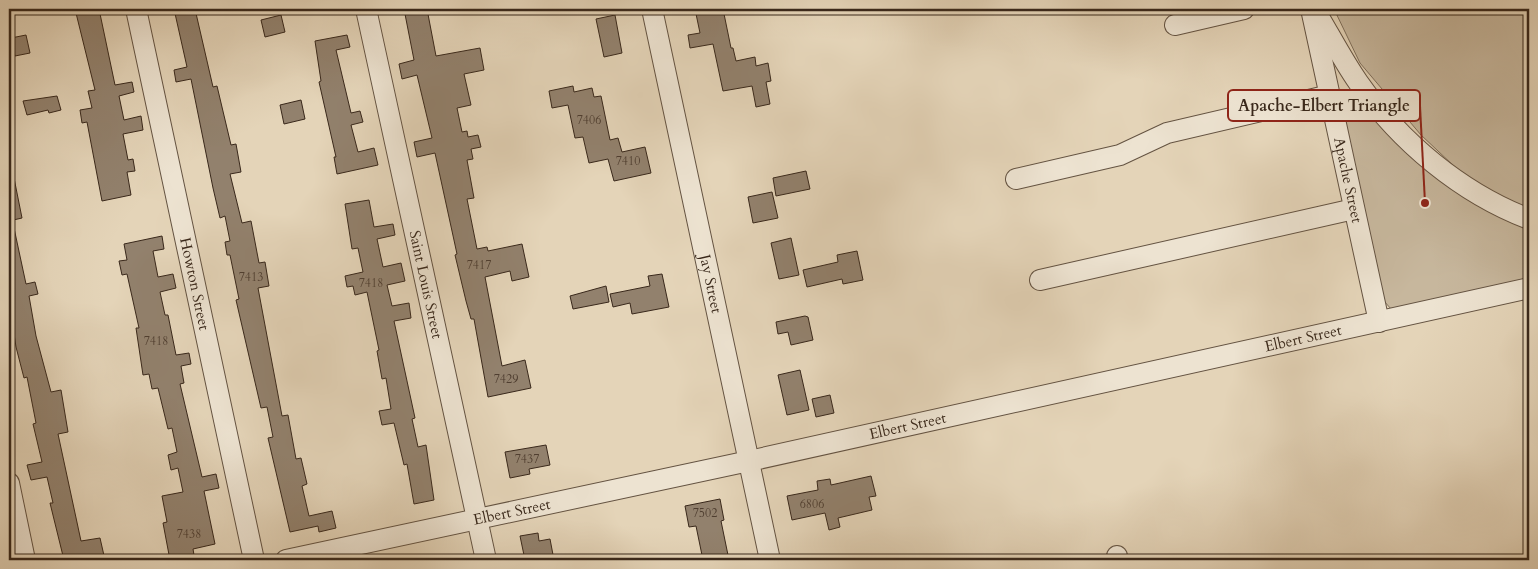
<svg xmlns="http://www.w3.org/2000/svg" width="1538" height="569" viewBox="0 0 1538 569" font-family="Cardo,serif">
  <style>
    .green { fill: #c7b79d; stroke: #80705c }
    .building { fill: #92816d; stroke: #39281b }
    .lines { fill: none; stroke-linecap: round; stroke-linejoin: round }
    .minor-casing { stroke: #645342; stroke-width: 22 }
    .minor { stroke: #ede3d1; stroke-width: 20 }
    .labels { text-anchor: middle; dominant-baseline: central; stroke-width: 4.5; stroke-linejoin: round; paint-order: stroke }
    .number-label { font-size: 12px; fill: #4f3e30 }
    .street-label { font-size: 15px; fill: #39281b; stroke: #ede3d1 }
    .leader { fill: none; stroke: #8f2418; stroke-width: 2 }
    .callout-dot { fill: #8f2418; stroke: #ede3d1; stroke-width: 2 }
    .callout { fill: #ede3d1; stroke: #8f2418; stroke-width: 2 }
    .callout-label { font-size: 16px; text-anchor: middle; font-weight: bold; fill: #39281b }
  </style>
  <rect width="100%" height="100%" fill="#e4d4b8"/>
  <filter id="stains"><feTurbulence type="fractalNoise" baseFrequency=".004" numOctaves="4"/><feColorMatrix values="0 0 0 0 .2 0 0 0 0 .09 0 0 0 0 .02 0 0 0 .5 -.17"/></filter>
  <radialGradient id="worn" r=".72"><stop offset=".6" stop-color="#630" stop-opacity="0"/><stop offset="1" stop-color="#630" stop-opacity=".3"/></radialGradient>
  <!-- green -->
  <g class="green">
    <path d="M1334 9H1529V210L1472 183 1421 135 1360 63Z"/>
    <path d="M1362 99 1529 225V282L1392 310 1383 300 1339 104Z"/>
  </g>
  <!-- building -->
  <g class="building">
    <path d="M75 9H99L115 85 132 82 134 92 119 96 124 120 141 116 143 130 123 134 128 160 133 159 135 171 127 172 131 195 102 201 87 122 82 123 80 110 92 108 88 91 95 90Z"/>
    <path d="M174 9H195L213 87 217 86 231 145 236 144 241 172 230 174 242 223 251 221 259 263 265 262 269 286 258 288 282 416 288 415 296 459 301 458 307 484 302 486 309 516 332 511 336 528 319 532 318 526 290 532 268 438 273 437 267 407 261 408 236 300 239 299 230 255H227L225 242 230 241 225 216 220 218 213 188 191 79 176 82 174 70 187 67Z"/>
    <path d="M404 9H427L436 56 480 48 484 70 464 74 471 105 457 108 462 132 467 131 468 137 478 135 481 147 471 149 473 159 467 160 474 198 467 199 477 249 487 247 488 251 522 244 529 277 512 281 510 271 485 277 502 366 525 360 531 388 488 397 474 319H471L466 301 455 255 457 254 435 153 417 157 414 142 432 138 417 75 402 79 399 64 414 60Z"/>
    <path d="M695 9H723L731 48H733L736 61 755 57 756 66 768 63 771 81 766 82 770 104 756 107 752 86 723 91 713 44 690 48 688 35 700 33Z"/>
    <path d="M281 15 285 32 265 37 261 20Z"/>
    <path d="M615 15 622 53 604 57 596 19Z"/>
    <path d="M26 35 30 53 15 56 11 38Z"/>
    <path d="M347 35 350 47 336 50 351 113 360 111 363 122 351 125 358 152 374 148 378 165 337 174 334 157H336L319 82 321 81 315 41Z"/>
    <path d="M573 86 574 92 592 88 594 97 601 96 610 140 618 138 622 152 645 147 651 173 614 181 608 159 589 163 583 137 575 138 568 105 552 108 549 91Z"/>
    <path d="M57 96 61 110 49 113 48 110 27 115 23 101Z"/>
    <path d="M301 100 305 119 284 124 280 105Z"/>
    <path d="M806 171 810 189 776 196 773 178Z"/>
    <path d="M9 178H14L22 218 9 221Z"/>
    <path d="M772 192 778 218 753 223 748 197Z"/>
    <path d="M369 200 374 227 393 224 395 235 377 239 383 267 401 263 405 281 387 285 392 306 409 303 411 318 394 321 415 418 412 419 418 447 426 445 434 500 414 504 407 464 404 465 394 423 382 425 379 411 391 409 386 378 382 379 377 351 379 350 367 292 355 295 353 286 347 287 345 276 363 272 358 248 352 249 345 204Z"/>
    <path d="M9 228H14L26 284 35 282 38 294 29 296 36 336 51 392 61 390 68 432 58 434 81 541 100 538 105 560H64L50 503H53L47 477 31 480 27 465 42 462 33 424 36 423 27 377 24 378 16 347 9 301Z"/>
    <path d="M162 236 164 249 153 251 158 277 173 274 176 288 160 292 165 315H168L176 355 189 353 191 364 181 366 184 383 180 384 202 477 216 474 219 488 204 491 215 544 193 549 194 555 170 560 163 523 167 522 162 496 183 492 178 468 171 470 168 455 177 452 172 428 168 429 158 388 152 389 149 374 143 375 136 328H139L127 274 122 275 119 261 127 260 124 244Z"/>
    <path d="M791 238 799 275 779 279 771 243Z"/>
    <path d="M857 251 863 280 843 284 842 279 807 287 803 270 838 262 837 255Z"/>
    <path d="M662 274 669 307 632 314 630 303 613 307 610 294 650 286 648 276Z"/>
    <path d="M606 286 609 302 573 309 570 296Z"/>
    <path d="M805 316 808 317 813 340 791 345 788 332 778 334 776 322Z"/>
    <path d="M800 370 809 410 787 415 778 375Z"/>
    <path d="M830 395 834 413 816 417 812 399Z"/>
    <path d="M546 445 550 465 529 469 530 474 510 478 505 452Z"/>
    <path d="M871 476 876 496 869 497 872 510 838 518 840 527 829 530 825 513 792 520 787 496 818 490 817 481 830 479 831 485Z"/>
    <path d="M720 499 724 520 721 521 729 560H703L696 526 689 527 685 506Z"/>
    <path d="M538 533 539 541 550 539 554 560H525L520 536Z"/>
  </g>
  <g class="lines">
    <defs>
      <g id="minor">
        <path id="s1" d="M136 9 254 560"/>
        <path id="s2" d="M366 9 486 560"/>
        <path id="s3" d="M652 9 770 560"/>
        <path id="s4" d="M1311 9 1379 322"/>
        <path d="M1319 17C1332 39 1344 62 1358 82 1400 142 1461 193 1529 219"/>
        <path d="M1175 25 1244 9"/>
        <path d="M1016 179 1120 155 1167 133 1330 95"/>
        <path d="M1040 280 1354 209"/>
        <path d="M9 483 25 560"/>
        <path d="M1117 556V560"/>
        <path id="s5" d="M286 560 749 461 1529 288"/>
      </g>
    </defs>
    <!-- minor casing -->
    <use href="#minor" class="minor-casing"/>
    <!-- minor -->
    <use href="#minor" class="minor"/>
  </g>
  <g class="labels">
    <!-- number labels -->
    <g class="number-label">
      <text x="589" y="120">7406</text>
      <text x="628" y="161">7410</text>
      <text x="479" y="265">7417</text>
      <text x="251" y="277">7413</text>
      <text x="371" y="283">7418</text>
      <text x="156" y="341">7418</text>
      <text x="506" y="379">7429</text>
      <text x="527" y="459">7437</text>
      <text x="812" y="504">6806</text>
      <text x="705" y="513">7502</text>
      <text x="189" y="534">7438</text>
    </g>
    <!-- street labels -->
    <g class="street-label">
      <text stroke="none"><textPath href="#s4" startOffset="175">Apache Street</textPath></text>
      <text stroke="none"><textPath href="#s1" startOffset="281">Howton Street</textPath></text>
      <text stroke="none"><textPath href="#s2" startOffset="282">Saint Louis Street</textPath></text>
      <text stroke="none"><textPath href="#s3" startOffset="281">Jay Street</textPath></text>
      <text stroke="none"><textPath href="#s5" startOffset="1041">Elbert Street</textPath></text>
      <text stroke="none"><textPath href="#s5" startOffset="636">Elbert Street</textPath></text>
      <text stroke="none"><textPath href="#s5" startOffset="231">Elbert Street</textPath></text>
    </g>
  </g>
  <!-- callouts -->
  <path class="leader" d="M1425 203L1420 106"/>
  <circle class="callout-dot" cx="1425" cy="203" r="5"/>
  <rect class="callout" x="1228" y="90" width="192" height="31" rx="5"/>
  <g class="callout-label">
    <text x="1324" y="111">Apache-Elbert Triangle</text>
  </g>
  <!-- margin -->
  <rect width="1538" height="569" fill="none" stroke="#e4d4b8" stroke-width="30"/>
  <rect x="10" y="10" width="1518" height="549" fill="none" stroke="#39281b" stroke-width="2.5"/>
  <rect x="15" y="15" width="1508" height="539" fill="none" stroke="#39281b"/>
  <rect width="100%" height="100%" filter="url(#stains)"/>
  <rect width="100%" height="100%" fill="url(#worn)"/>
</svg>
